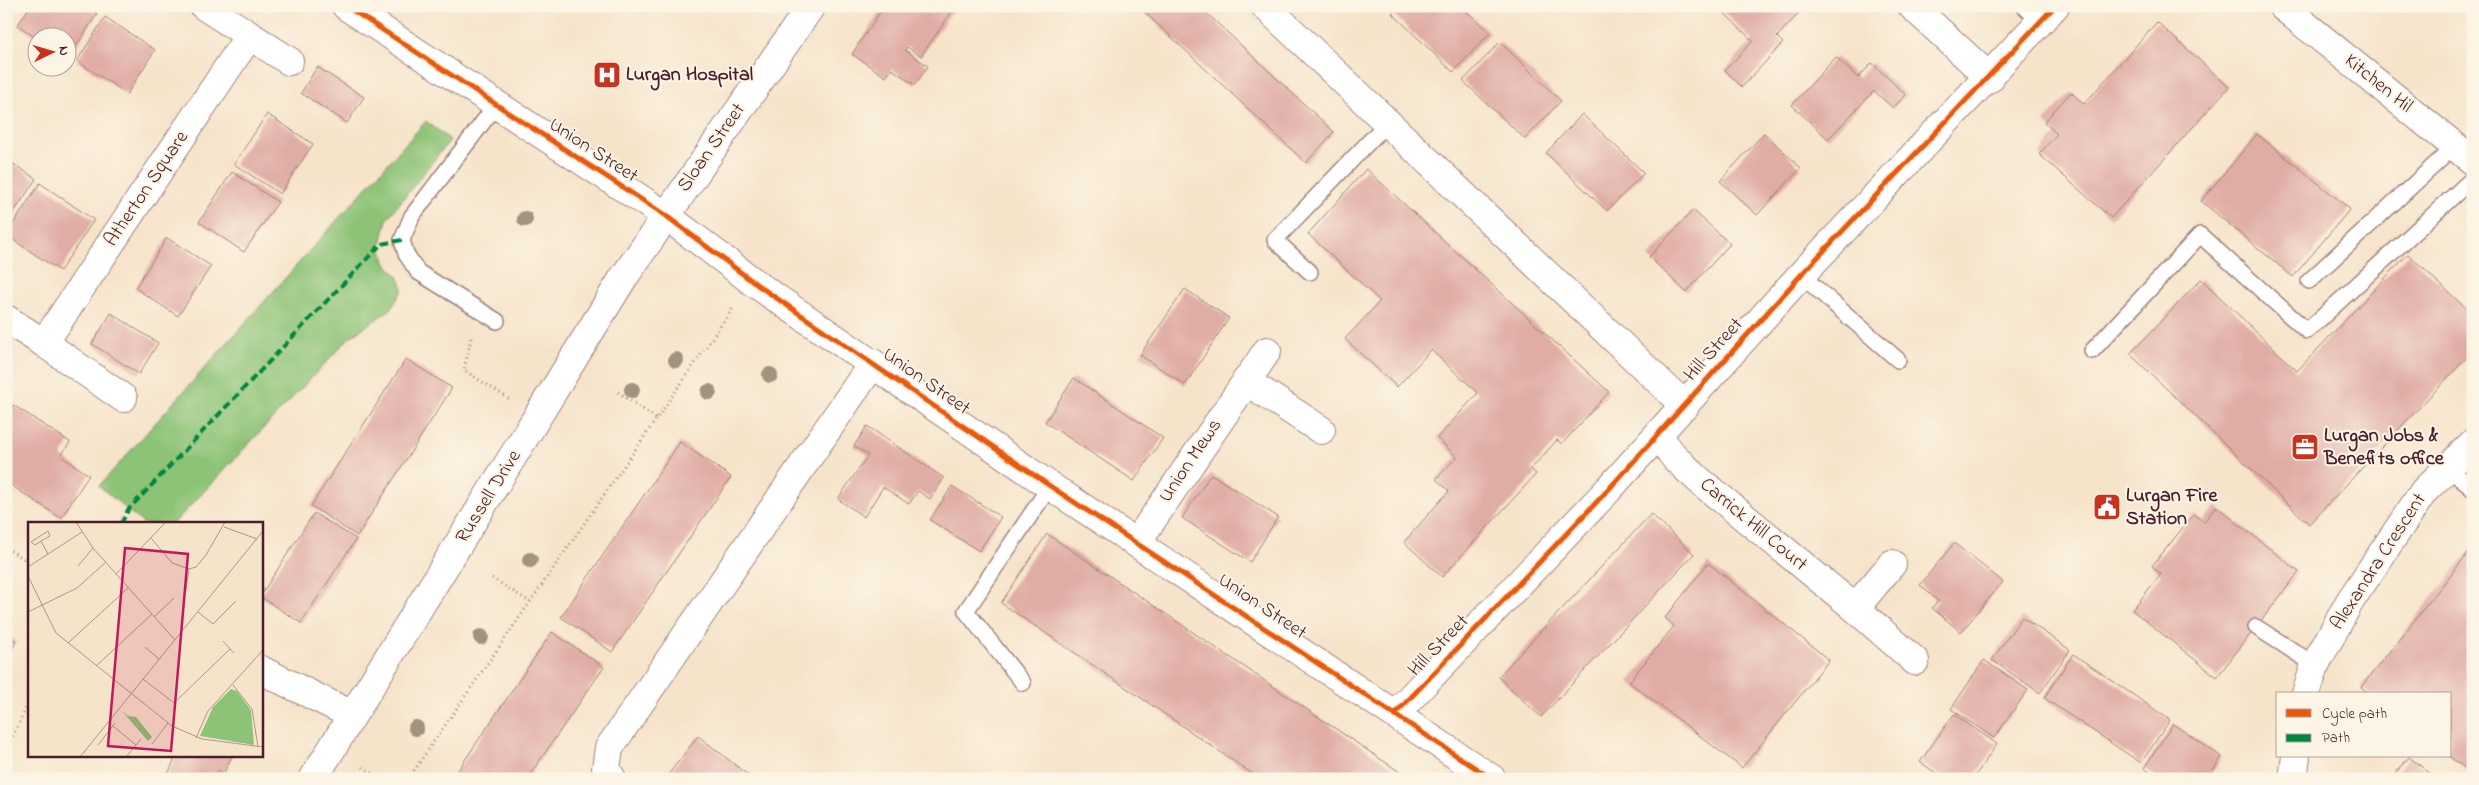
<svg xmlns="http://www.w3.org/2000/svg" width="2479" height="785" viewBox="0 0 2479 785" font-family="'Indie Flower',sans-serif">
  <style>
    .green { fill: #8dc376; stroke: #6c7150 }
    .building { fill: #e0aca6 }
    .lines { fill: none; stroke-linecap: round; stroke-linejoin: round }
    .service-casing { stroke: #a0827a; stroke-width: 18 }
    .minor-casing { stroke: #a0827a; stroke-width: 30 }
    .tertiary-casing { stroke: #a0827a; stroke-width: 30 }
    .path { stroke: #a0827a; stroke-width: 3; stroke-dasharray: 1 4; stroke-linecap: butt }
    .service { stroke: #fff; stroke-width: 15 }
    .minor { stroke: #fff; stroke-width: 28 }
    .tertiary { stroke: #fff; stroke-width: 28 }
    .quiet { stroke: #00873e; stroke-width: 4; stroke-dasharray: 8 4; stroke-linecap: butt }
    .cycleway-casing { stroke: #fcf5e5; stroke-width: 8 }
    .cycleway { stroke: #e8590c; stroke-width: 5 }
    .tree { fill: #a2937f }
    .labels { text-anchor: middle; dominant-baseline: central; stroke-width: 4; stroke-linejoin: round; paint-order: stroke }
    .poi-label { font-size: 20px; font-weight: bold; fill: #4a1f2b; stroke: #fcf5e5; text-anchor: start }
    .street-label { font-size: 20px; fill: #4a1f2b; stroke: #fcf5e5 }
    .inset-road { fill: none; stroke: #b1958a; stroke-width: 1 }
    .view { fill: #c2185b; fill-opacity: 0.15; stroke: #c2185b; stroke-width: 2.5 }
    .inset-edge { fill: none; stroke: #4a1f2b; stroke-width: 2.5 }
  </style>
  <rect width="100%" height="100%" fill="#fcf5e5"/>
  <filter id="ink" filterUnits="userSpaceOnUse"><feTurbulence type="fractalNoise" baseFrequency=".02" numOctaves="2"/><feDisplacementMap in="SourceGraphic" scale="10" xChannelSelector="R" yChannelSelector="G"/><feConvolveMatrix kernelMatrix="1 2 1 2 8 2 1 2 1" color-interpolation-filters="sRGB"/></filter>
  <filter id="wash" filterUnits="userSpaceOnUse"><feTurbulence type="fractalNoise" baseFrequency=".0096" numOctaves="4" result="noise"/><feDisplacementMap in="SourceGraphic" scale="20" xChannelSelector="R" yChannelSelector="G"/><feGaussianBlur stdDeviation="1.12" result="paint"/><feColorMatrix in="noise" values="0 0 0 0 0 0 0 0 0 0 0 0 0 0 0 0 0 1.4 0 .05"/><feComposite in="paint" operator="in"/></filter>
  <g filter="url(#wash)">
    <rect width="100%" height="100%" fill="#f6e4ca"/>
    <!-- green -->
    <path class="green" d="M426 121 450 140 387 219 381 244 385 262 398 276 403 289 391 309 350 337 173 524H144L99 486Z"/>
    <g id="blocks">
      <!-- building -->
      <g class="building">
        <path d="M30 6H84L97 14 68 59V38H36L18 25Z"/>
        <path d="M884 6H956L921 56 907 47 905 50 928 66 915 85 892 69 886 77 852 54Z"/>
        <path d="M1138 6H1199L1334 132 1306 163Z"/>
        <path d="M1399 6H1461L1490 33 1453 72 1392 13Z"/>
        <path d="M1717 6H1794L1800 12 1777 37 1783 43 1742 87 1725 70 1753 41Z"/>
        <path d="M105 17 155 50 127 94 77 61Z"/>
        <path d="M2157 22 2229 87 2111 218 2039 154 2057 134 2044 122 2071 92 2084 104Z"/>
        <path d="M1500 42 1561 101 1525 139 1463 81Z"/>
        <path d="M1836 57 1858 78 1872 63 1906 95 1893 108 1874 91 1828 139 1792 105Z"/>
        <path d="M317 67 364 97 347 123 301 93Z"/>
        <path d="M267 114 313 144 280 194 234 164Z"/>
        <path d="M1582 114 1644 173 1607 211 1546 153Z"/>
        <path d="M1764 133 1801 168 1757 215 1720 181Z"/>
        <path d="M2257 134 2350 209 2293 277 2201 201Z"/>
        <path d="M6 159 36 179 6 224Z"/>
        <path d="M1366 169 1609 392 1562 444 1557 440 1531 469 1536 474 1442 577 1404 542 1449 491 1436 479 1457 457 1437 438 1478 393 1431 350 1397 387 1345 339 1380 301 1308 234Z"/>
        <path d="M232 172 278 202 244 252 199 222Z"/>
        <path d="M40 183 94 220 60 271 6 235Z"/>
        <path d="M1693 210 1730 244 1686 292 1649 257Z"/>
        <path d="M167 238 211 266 178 316 135 288Z"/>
        <path d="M2408 254 2473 315V351L2309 524 2130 354 2201 279 2297 371Z"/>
        <path d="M1185 289 1229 318 1185 385 1140 355Z"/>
        <path d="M111 313 158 343 139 374 92 344Z"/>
        <path d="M406 359 452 388 357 536 311 506Z"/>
        <path d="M1074 378 1163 438 1134 481 1045 422Z"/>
        <path d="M13 405 70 442 61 456 89 475 61 518 6 482V414Z"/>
        <path d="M867 426 944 478 930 499 918 491 909 504 883 487 864 517 838 499 868 455 854 446Z"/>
        <path d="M680 442 731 477 612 652 561 617Z"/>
        <path d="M1211 474 1278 517 1250 562 1182 518Z"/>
        <path d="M952 486 1001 517 979 551 930 520Z"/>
        <path d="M2216 506 2299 572 2217 677 2132 610 2161 574 2152 566 2194 514 2204 522Z"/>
        <path d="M314 513 356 539 301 623 261 597V595Z"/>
        <path d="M1651 514 1694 554 1541 717 1498 677Z"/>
        <path d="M1047 534 1092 564 1410 779H1260L1134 693 1001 603Z"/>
        <path d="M1954 543 2003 582 1961 632 1932 608 1938 601 1920 585Z"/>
        <path d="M2473 547V774L2450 757V694H2370L2361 687Z"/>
        <path d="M1708 563 1829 660 1742 768 1629 682 1674 626 1665 618Z"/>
        <path d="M2022 617 2070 650 2040 693 1992 660Z"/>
        <path d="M552 632 604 667 527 779H452Z"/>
        <path d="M6 635 16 641 6 659Z"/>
        <path d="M2073 654 2170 720 2141 763 2044 698Z"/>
        <path d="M1984 660 2028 690 1994 738 1951 709Z"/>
        <path d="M1954 714 1997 744 1973 779H1945L1920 762Z"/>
        <path d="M2173 724 2222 757 2207 779H2159L2144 768Z"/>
        <path d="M698 736 729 760 753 779H665Z"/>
        <path d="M176 756H232L224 773 218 770 214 779H166Z"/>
        <path d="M2409 757 2437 779H2391Z"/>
      </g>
    </g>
  </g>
  <g filter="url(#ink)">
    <use href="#blocks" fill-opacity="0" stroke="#a0827a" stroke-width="1"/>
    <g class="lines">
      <defs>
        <g id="service">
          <path d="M2024 6 2040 22"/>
          <path d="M496 105 412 216 402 240 406 254 418 272 497 321"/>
          <path d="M1310 272 1275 240 1387 123"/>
          <path d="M1801 275 1898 360"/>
          <path d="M2309 281 2455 146"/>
          <path d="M2092 351 2200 235 2307 331 2473 178"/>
          <path d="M2448 468 2473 489"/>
          <path d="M2256 627 2315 665"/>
          <path d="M1023 683 966 611 1050 486"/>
        </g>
        <g id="minor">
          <path d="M204 6 289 61"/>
          <path d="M1265 6 1685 406"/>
          <path d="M1912 6 1990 78"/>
          <path d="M2282 6 2473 161"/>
          <path d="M6 319 44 343 123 398"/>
          <path d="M44 343 249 36"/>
          <path d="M1246 381 1321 430"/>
          <path d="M1658 436 1676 459 1700 481 1855 608 1915 661"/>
          <path d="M1137 542 1267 351"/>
          <path d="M1855 608 1892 564"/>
          <path d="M261 670 352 715"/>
          <path d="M2306 694 2315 665 2350 601 2424 491 2473 443"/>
          <path d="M1396 713 1608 490 1801 275 2055 6"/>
          <path d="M612 779 606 768 609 748 873 363"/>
          <path d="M2293 779 2296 756"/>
        </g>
        <g id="tertiary">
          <path d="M346 6 665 215 756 284 1050 486 1492 779"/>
          <path d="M313 779 622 280 811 6"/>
        </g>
      </defs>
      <!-- service casing -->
      <use href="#service" class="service-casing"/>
      <!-- minor casing -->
      <use href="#minor" class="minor-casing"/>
      <!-- tertiary casing -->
      <use href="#tertiary" class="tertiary-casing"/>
      <!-- path -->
      <g class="path">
        <path d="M471 338 464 370 509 399"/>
        <path d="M618 392 657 419"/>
        <path d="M6 548 29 562"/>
        <path d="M492 578 530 602"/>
        <path d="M6 750 29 702"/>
        <path d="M363 767 382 779"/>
        <path d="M408 779 733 308"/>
      </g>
      <!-- service -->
      <use href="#service" class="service"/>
      <!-- minor -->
      <use href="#minor" class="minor"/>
      <!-- tertiary -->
      <use href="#tertiary" class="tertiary"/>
      <!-- quiet -->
      <path class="quiet" d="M121 524 128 510 381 244 402 240"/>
      <defs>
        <g id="cycleway">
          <path d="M346 6 665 215 756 284 1050 486 1492 779"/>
          <path d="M1396 713 1608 490 1801 275 2055 6"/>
        </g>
      </defs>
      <!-- cycleway casing -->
      <use href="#cycleway" class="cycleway-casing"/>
      <!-- cycleway -->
      <use href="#cycleway" class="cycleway"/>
    </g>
    <!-- trees -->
    <g class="tree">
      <circle cx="525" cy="219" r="8"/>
      <circle cx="676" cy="360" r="8"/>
      <circle cx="770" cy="375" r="8"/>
      <circle cx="632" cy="390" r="8"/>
      <circle cx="709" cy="392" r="8"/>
      <circle cx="530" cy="560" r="8"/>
      <circle cx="481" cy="637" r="8"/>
      <circle cx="416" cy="728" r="8"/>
    </g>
  </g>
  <!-- icons -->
  <defs>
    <symbol id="hospital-square" viewBox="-11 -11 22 22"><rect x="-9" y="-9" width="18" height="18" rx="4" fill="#c8321e" stroke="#fcf5e5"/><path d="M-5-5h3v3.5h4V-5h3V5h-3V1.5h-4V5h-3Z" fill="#fff"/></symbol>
    <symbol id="office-square" viewBox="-11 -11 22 22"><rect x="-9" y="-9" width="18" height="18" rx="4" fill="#c8321e" stroke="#fcf5e5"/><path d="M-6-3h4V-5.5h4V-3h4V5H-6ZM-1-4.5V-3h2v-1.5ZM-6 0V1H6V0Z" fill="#fff"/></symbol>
    <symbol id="civic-square" viewBox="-11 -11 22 22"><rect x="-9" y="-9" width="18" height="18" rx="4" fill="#c8321e" stroke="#fcf5e5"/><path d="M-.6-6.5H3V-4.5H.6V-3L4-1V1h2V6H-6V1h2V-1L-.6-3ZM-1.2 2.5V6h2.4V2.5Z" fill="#fff"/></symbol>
  </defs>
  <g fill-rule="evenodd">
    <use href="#hospital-square" x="591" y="59" width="32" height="32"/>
    <use href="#office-square" x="2289" y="431" width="32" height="32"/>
    <use href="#civic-square" x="2091" y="491" width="32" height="32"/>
  </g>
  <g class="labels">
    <!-- poi labels -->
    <g class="poi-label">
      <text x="626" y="75">Lurgan Hospital</text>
      <text x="2324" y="436">Lurgan Jobs &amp;<tspan x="2324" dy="23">Benefits office</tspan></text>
      <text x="2126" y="496">Lurgan Fire<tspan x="2126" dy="23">Station</tspan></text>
    </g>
    <!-- street labels -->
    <g class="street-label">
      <text transform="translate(2378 84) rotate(39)">Kitchen Hil</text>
      <text transform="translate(712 148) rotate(-55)">Sloan Street</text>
      <text transform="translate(593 151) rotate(33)">Union Street</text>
      <text transform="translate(147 189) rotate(-56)">Atherton Square</text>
      <text transform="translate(1714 350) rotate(-48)">Hill Street</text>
      <text transform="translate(926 382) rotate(35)">Union Street</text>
      <text transform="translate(1191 461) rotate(-56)">Union Mews</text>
      <text transform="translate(489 497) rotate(-58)">Russell Drive</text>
      <text transform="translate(1753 525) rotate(40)">Carrick Hill Court</text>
      <text transform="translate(2379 562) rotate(-57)">Alexandra Crescent</text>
      <text transform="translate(1262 607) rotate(34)">Union Street</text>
      <text transform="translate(1439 646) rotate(-46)">Hill Street</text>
    </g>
  </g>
  <!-- overview -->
  <g transform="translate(28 522)">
    <rect width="235" height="235" fill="#f6e4ca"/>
    <path d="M203 167 209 169 223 188 226 223 172 214 185 185ZM94 189 100 194 108 195 124 215 120 219Z" fill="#8dc376"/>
    <path class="inset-road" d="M48 0 65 26 147 118M196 5 229 17M123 16 144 41 161 47 168 45 178 33 197 0M13 19 22 14 20 9 3 20 7 23 13 19 20 32M50 44 65 26M0 45 54 10M88 52 138 0M0 54 28 111 144 204 174 217 235 225M158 68 161 47M0 90 49 66 78 40M170 90 185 102 208 79M126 95 146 76M195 119 206 131M40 121 100 66M117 125 131 137M68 144 124 92M115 157 146 181 202 127M205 163 224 187 230 225M85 204 108 223M168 216 180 189 235 128M124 222 140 201M70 223 87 201M52 235 235 9M98 235 113 217"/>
    <path class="view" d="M97 26 160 32 143 229 80 224Z"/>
    <rect width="235" height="235" class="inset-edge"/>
  </g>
  <!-- margin -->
  <rect width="2479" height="785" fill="none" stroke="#fcf5e5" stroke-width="25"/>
  <!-- legend -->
  <rect x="2276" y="692" width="175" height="65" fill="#fcf5e5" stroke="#b59f9b"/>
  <rect x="2286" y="709" width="25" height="8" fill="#e8590c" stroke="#b59f9b"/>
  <text x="2322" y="718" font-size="15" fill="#4a1f2b">Cycle path</text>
  <rect x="2286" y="734" width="25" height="8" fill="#00873e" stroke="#b59f9b"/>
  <text x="2322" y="742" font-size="15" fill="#4a1f2b">Path</text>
  <!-- north arrow -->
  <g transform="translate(52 52) rotate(85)"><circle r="24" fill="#fcf5e5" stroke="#b59f9b"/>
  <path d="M0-4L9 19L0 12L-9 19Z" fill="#c8321e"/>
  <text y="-8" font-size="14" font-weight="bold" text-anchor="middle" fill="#4a1f2b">N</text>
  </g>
</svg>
